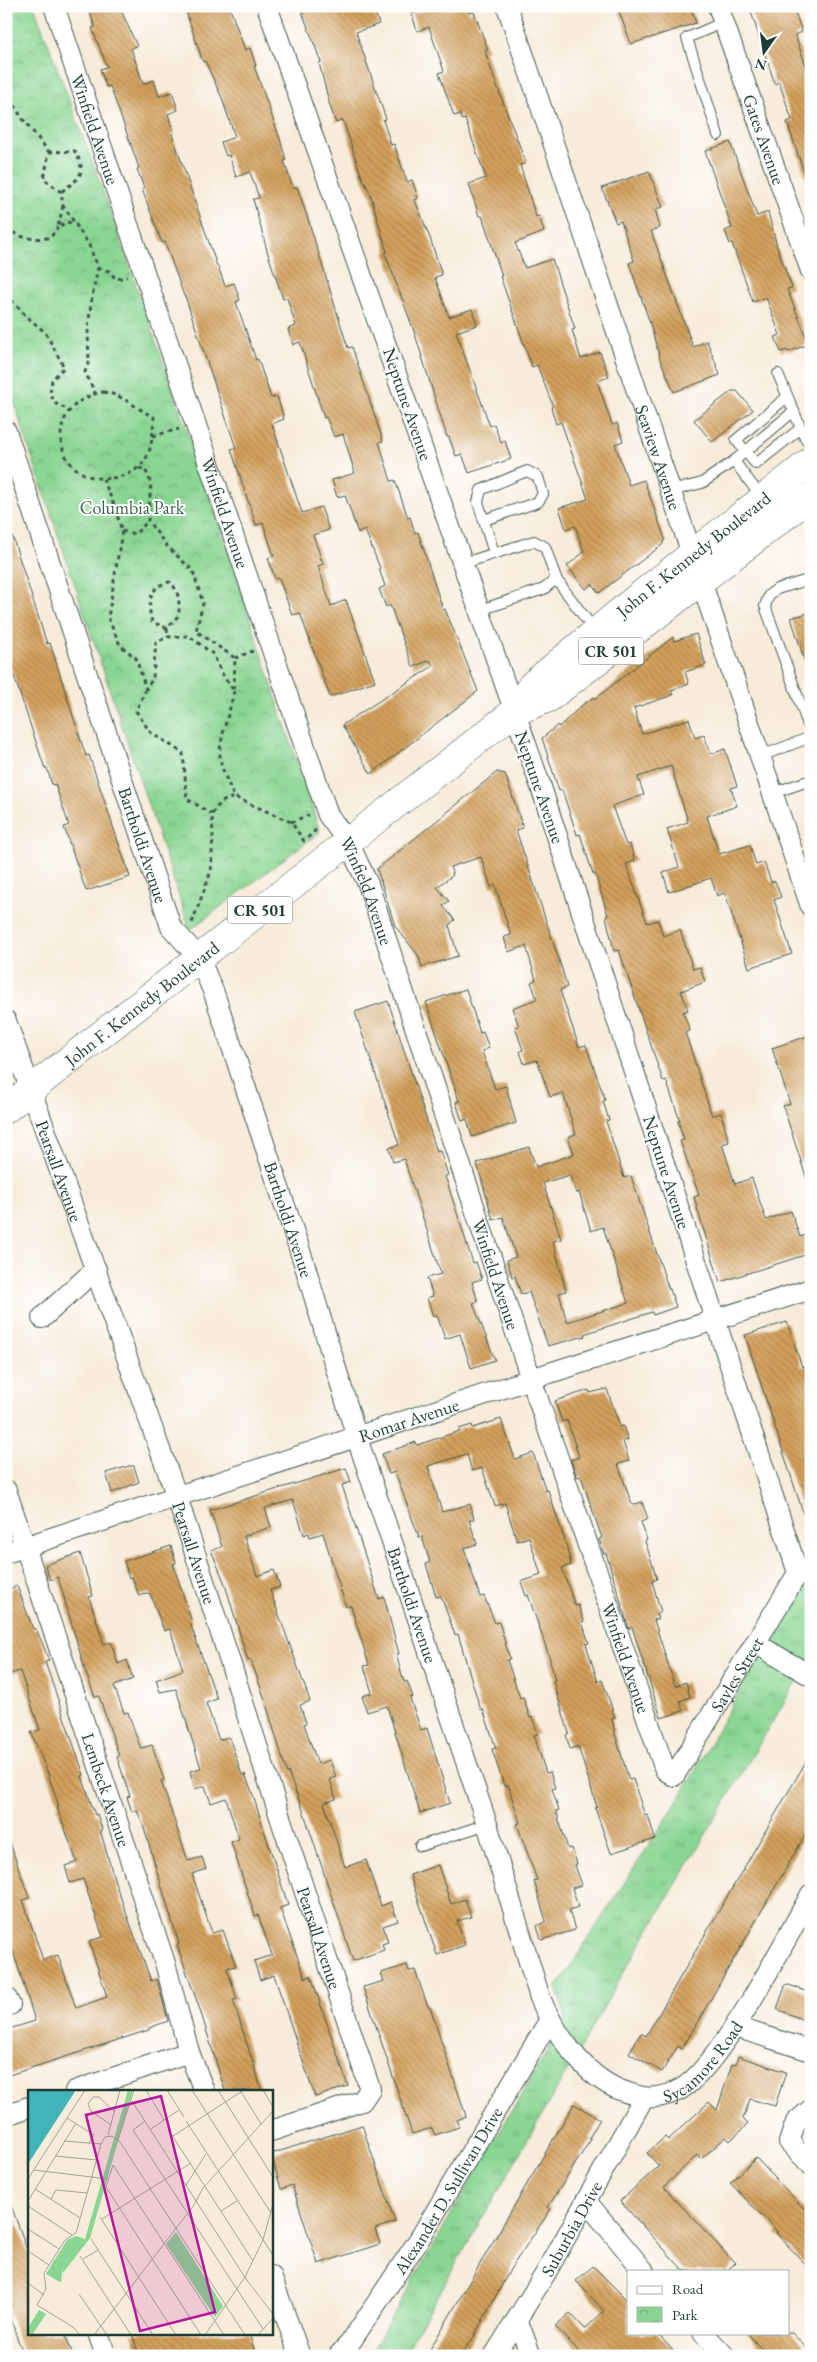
<svg xmlns="http://www.w3.org/2000/svg" width="817" height="2362" viewBox="0 0 817 2362" font-family="'EB Garamond',serif">
  <style>
    .grass { fill: url(#grass-tufts); stroke: #548963 }
    .park { fill: url(#park-crowns); stroke: #548963 }
    .building { fill: url(#building-back-hatch); fill-rule: evenodd }
    .lines { fill: none; stroke-linecap: round; stroke-linejoin: round }
    .lane-casing { stroke: #3f574d; stroke-width: 12 }
    .street-casing { stroke: #3f574d; stroke-width: 22 }
    .primary-casing { stroke: #3f574d; stroke-width: 29 }
    .path { stroke: #3f574d; stroke-width: 3; stroke-dasharray: 4 4; stroke-linecap: butt }
    .lane { stroke: #fff; stroke-width: 10 }
    .street { stroke: #fff; stroke-width: 20 }
    .primary { stroke: #fff; stroke-width: 28 }
    .labels { text-anchor: middle; dominant-baseline: central; stroke-width: 4; stroke-linejoin: round; paint-order: stroke }
    .shield { fill: #fff; stroke: #627771; stroke-width: 1 }
    .shield-label { font-size: 16px; font-weight: bold; fill: #1f3d34 }
    .street-label { font-size: 18px; fill: #1f3d34; stroke: #fff }
    .park-label { font-size: 18px; fill: #3a634c; stroke: #fff }
    .inset-road { fill: none; stroke: #a1a597; stroke-width: 1 }
    .view { fill: #b5179e; fill-opacity: 0.15; stroke: #b5179e; stroke-width: 2.5 }
    .inset-edge { fill: none; stroke: #1f3d34; stroke-width: 2.5 }
  </style>
  <defs>
    <pattern id="grass-tufts" width="24" height="20" patternUnits="userSpaceOnUse" patternTransform="scale(1.25)"><rect width="24" height="20" fill="#89d592"/><path d="M3 7l-1-3M5 7V3M7 7l1-3M15 17l-1-3M17 17v-4M19 17l1-3" fill="none" stroke="#6fae78"/></pattern>
    <pattern id="park-crowns" width="20" height="18" patternUnits="userSpaceOnUse" patternTransform="scale(1.25)"><rect width="20" height="18" fill="#89d592"/><path d="M2 6a3 3 0 1 1 6 0M12 15a3 3 0 1 1 6 0" fill="none" stroke="#6fae78"/></pattern>
    <pattern id="building-back-hatch" width="6" height="6" patternUnits="userSpaceOnUse" patternTransform="scale(1.25)"><rect width="6" height="6" fill="#d3a05b"/><path d="M-1 5l2 2M0 0l6 6M5-1l2 2" fill="none" stroke="#ab844c"/></pattern>
  </defs>
  <rect width="100%" height="100%" fill="#fff"/>
  <filter id="ink" filterUnits="userSpaceOnUse"><feTurbulence type="fractalNoise" baseFrequency=".02" numOctaves="2"/><feDisplacementMap in="SourceGraphic" scale="10" xChannelSelector="R" yChannelSelector="G"/><feConvolveMatrix kernelMatrix="1 2 1 2 8 2 1 2 1" color-interpolation-filters="sRGB"/></filter>
  <filter id="wash" filterUnits="userSpaceOnUse"><feTurbulence type="fractalNoise" baseFrequency=".0096" numOctaves="4" result="noise"/><feDisplacementMap in="SourceGraphic" scale="20" xChannelSelector="R" yChannelSelector="G"/><feGaussianBlur stdDeviation="1.12" result="paint"/><feColorMatrix in="noise" values="0 0 0 0 0 0 0 0 0 0 0 0 0 0 0 0 0 1.4 0 .05"/><feComposite in="paint" operator="in"/></filter>
  <g filter="url(#wash)">
    <rect width="100%" height="100%" fill="#f7ebd9"/>
    <!-- grass -->
    <path class="grass" d="M811 1564V1657L627 1967 403 2356H369L566 2018 556 1988 679 1799Z"/>
    <!-- park -->
    <path class="park" d="M6 6H34L98 177 206 484 320 832 190 930 6 379Z"/>
    <g id="blocks">
      <!-- building -->
      <g class="building">
        <path d="M88 6H119L137 46 131 48 143 84 154 80 159 96 172 92 178 110 168 114 174 133 172 134 217 266H218L225 286 234 283 240 300 236 302 256 360 258 359 271 398 277 396 284 419 272 424 302 513 321 507 329 530 313 535 323 564 318 566 331 606 346 600 375 681 330 697 300 613 292 615 279 578 275 579 268 558 274 556 263 523 256 525 231 449 236 448 185 296H184L165 242 162 243 142 189 144 188 137 169 139 168 125 128 110 86 106 87 100 69 107 67 92 28 95 27Z"/>
        <path d="M193 6H229L245 50 250 48 256 66H254L280 139 286 160 284 161 293 188 297 187 307 216 348 348 352 347 383 441 379 442 391 481 395 480 408 518 410 517 415 533 418 532 443 610 445 609 478 691 371 774 342 725 433 666 430 660 413 667 390 605 386 607 379 589 385 586 379 569 380 568 365 530 358 533 345 495 337 497 332 480 355 473 343 434 334 437 326 417 324 418 300 342 293 345 288 329 296 326 287 298 283 299 268 254 253 199 259 198 250 172 236 177 229 155 226 156 221 142 235 137 222 98 205 61 203 62 185 9Z"/>
        <path d="M310 6H358L359 11 373 6 379 24 356 32 386 119 383 120 391 145 394 144 407 182 412 180 418 198 415 200 430 238 442 275 435 277 449 317 472 309 477 325 456 332 490 426 494 424 501 443 505 441 511 459 469 473 462 454 456 456 449 437H447L414 331 385 253 387 252 370 193 361 175 343 120 336 123 330 106 319 63 321 62 301 9Z"/>
        <path d="M435 6H466L469 13 474 12 488 50 485 51 494 78 526 163 520 165 536 217 539 216 544 232 515 243 525 268 552 259 575 329 572 330 581 359 600 352 609 377 597 381 612 425 617 423 623 441 615 444 629 485 644 480 665 539 662 545 599 593 592 584 586 589 567 566 584 552 575 526 566 529 559 508 588 499 561 422 556 424 551 407 553 406 537 365 532 367 500 276H502L482 216H479L469 184 486 178 465 119 462 120 460 114 454 116 439 73 444 71 429 27 417 31 412 14Z"/>
        <path d="M617 6H690L696 23 631 44Z"/>
        <path d="M759 6H793L802 32 795 35 811 80V184H808L787 122 792 120 779 82 775 84 750 9Z"/>
        <path d="M730 142 757 216 768 212 778 250 792 288 787 289 809 344 788 352 787 350 781 352 775 337 780 335 766 297 753 302 732 243 730 244 725 231 732 228 705 151Z"/>
        <path d="M649 171 663 207 655 209 660 228 651 231 693 347 707 341 720 375 674 392 660 359 649 320 629 263 634 261 621 221 616 223 602 188Z"/>
        <path d="M732 391H737L753 410 712 442 694 420Z"/>
        <path d="M6 526H9L47 644 50 643 80 738 86 756 89 755 130 877 86 891 64 827 69 825 55 784 52 785 47 768 45 769 12 670 6 672Z"/>
        <path d="M811 612V671H808L791 618Z"/>
        <path d="M696 634 706 665 685 672 689 684 671 690 673 695 634 708 642 734 689 719 695 738 704 735 711 754 725 749 737 786 731 788 737 806 707 816 719 854 750 845 756 865 764 862 771 882 775 881 781 897 774 900 792 954 749 968 725 893 717 896 711 878 669 892 663 873 679 867 667 829 688 822 671 766 638 777 644 795 612 806 626 845 630 844 635 861 626 864 647 923 658 920 663 936 680 930 693 969 700 967 705 982 681 991 688 1010 683 1012 690 1031 685 1032 712 1116 721 1113 729 1142 722 1144 735 1184 752 1178 766 1220 791 1211 800 1237 811 1233V1253L720 1282 700 1218 694 1197 699 1195 680 1141 684 1140 678 1121H680L666 1080 663 1081 619 950 614 951 606 916 608 915 595 874H593L580 834 577 835 562 790 559 791 542 738 558 725 559 727 581 706 594 697 595 699 673 637 674 641Z"/>
        <path d="M497 772 505 774 523 828 516 830 562 969 567 987 560 990 579 1047 586 1045 605 1100 603 1101 609 1120 606 1121 624 1178 631 1176 669 1290 670 1289 676 1307 653 1315 652 1312 584 1334 585 1336 548 1346 529 1292 521 1294 515 1276 512 1277 507 1260 516 1257 503 1217 493 1220 477 1163 529 1147 536 1167 574 1154 568 1137 576 1134 563 1093 550 1097 537 1060 524 1064 520 1051 523 1050 515 1027 519 1026 512 1008 537 999 531 982 536 980 526 946 508 952 504 937 511 935 495 885 491 887 481 857 450 867 453 875 437 887 449 901 443 906 455 920 449 925 458 956 422 967 418 955 395 926 377 869ZM570 1175 576 1193 579 1192 591 1231 603 1227 628 1303 567 1322 559 1293 566 1291 553 1241 561 1239 543 1183Z"/>
        <path d="M466 989 480 1033 483 1032 489 1048 482 1051 495 1089 506 1086 516 1123 472 1137 467 1119 462 1121 456 1102 459 1101 426 1002Z"/>
        <path d="M388 1001 437 1152 440 1151 448 1175 445 1176 448 1185 473 1263 476 1262 482 1279 472 1282 478 1302 473 1303 495 1360 471 1368 460 1334 445 1339 437 1315 433 1316 427 1298 433 1296 427 1278 441 1274 404 1159 393 1162 389 1148 399 1145 355 1012Z"/>
        <path d="M811 1035V1182L808 1183 783 1106 790 1104 772 1048Z"/>
        <path d="M787 1322 802 1367 811 1364V1527L808 1528 745 1335Z"/>
        <path d="M607 1389 620 1427 623 1426 628 1440 623 1441 629 1461 618 1464 632 1505 642 1502 648 1519 641 1522 647 1540 645 1541 657 1579 652 1581 661 1612 656 1614 658 1619 654 1620 675 1686 686 1682 690 1697 680 1701 683 1711 661 1718 632 1627 629 1629 606 1553 604 1554 599 1539 602 1538 588 1497 581 1476 577 1477 571 1460 579 1457 567 1420 562 1422 555 1401 589 1390 590 1393Z"/>
        <path d="M501 1419 515 1459 533 1453 546 1491 548 1490 566 1544 571 1565 562 1568 575 1606 578 1605 584 1621 582 1622 589 1643 586 1644 598 1682 602 1680 610 1702 615 1718 612 1719 615 1734 629 1780 633 1779 645 1816 648 1815 655 1839 611 1853 595 1808 597 1807 578 1746 570 1749 566 1735 569 1733 553 1681 555 1680 549 1656 528 1595 526 1596 521 1582 541 1575 529 1537 517 1541 505 1503 495 1506 482 1468 472 1471 467 1454 428 1466 442 1512 470 1504 474 1519 469 1520 477 1544 464 1548 480 1597 484 1596 495 1623 499 1622 510 1659 507 1660 520 1698 523 1697 530 1718 532 1717 538 1734 534 1735 546 1773 550 1772 555 1788 552 1789 559 1810 556 1811 568 1849 572 1848 577 1864 575 1865 582 1885 572 1888 578 1907 569 1910 575 1930 541 1940 537 1926 546 1921 534 1881 537 1880 517 1824 520 1823 508 1785 504 1786 492 1749 496 1748 483 1709 481 1710 476 1695 458 1634 455 1635 441 1596 436 1597 426 1564 430 1562 422 1537H419L395 1472 389 1474 382 1454 416 1442 417 1445 460 1431 459 1429 472 1425 473 1428Z"/>
        <path d="M129 1466H134L139 1482 112 1493 106 1473Z"/>
        <path d="M346 1468 351 1482 342 1485 379 1599 384 1597 399 1654H396L404 1682 407 1681 413 1697 410 1698 421 1730 427 1728 450 1803 420 1813 387 1706 367 1712 362 1696 372 1693 364 1666 369 1665 351 1606 346 1607 323 1533 310 1537 309 1533 304 1535 293 1500 265 1508 271 1527 244 1536 257 1576 274 1570 280 1587 270 1590 310 1701 300 1705 306 1723 304 1724 318 1764 330 1760 336 1777 330 1779 336 1799 324 1803 345 1867 366 1860 381 1906 391 1902 398 1921 383 1926 388 1942 382 1944 384 1950 353 1961 303 1810 288 1772 287 1773 264 1697 251 1660 248 1661 225 1584 211 1550 222 1547 210 1510Z"/>
        <path d="M171 1546 176 1563 173 1564 192 1622 190 1623 217 1699 206 1703 219 1740 229 1737 242 1775 245 1774 252 1792 288 1905 280 1908 305 1978 311 1976 348 2086 315 2097 274 1975 260 1980 254 1961 272 1955 258 1915 255 1916 231 1842 239 1839 226 1798 211 1803 205 1786 195 1789 190 1771 201 1768 176 1689 160 1692 156 1680 183 1670 170 1629 164 1631 150 1593 139 1596 132 1577 129 1578 124 1561Z"/>
        <path d="M80 1553 93 1596 89 1597 104 1644 111 1642 118 1664 127 1660 133 1679 114 1686 124 1713 128 1712 140 1747 142 1748 152 1745 164 1780 161 1781 188 1861 202 1857 206 1869 192 1874 212 1933 223 1930 236 1966 227 1968 237 1999 233 2000 262 2091H225L201 2013 177 1945 179 1944 144 1828 137 1810 132 1812 127 1797 130 1796 117 1757 119 1756 99 1696 95 1697 85 1670 58 1577 50 1580 45 1565Z"/>
        <path d="M17 1586 33 1629H36L43 1645 49 1661 45 1662 84 1775 82 1776 95 1815 97 1814 102 1829 100 1830 116 1885 151 1981 157 1979 168 2021 149 2028V2030L6 2076V2030L35 2021 6 1929V1840H9L29 1898 23 1900 43 1960 58 1955 76 2008 107 1997 89 1941 103 1937 83 1879 70 1883 65 1866 77 1862 57 1807H59L46 1768 31 1732 40 1730 20 1671 6 1675V1590Z"/>
        <path d="M811 1753V1825L682 2049 678 2046 662 2072 629 2053 641 2033 646 2036Z"/>
        <path d="M438 1865 451 1904 465 1899 471 1917 457 1921 465 1945 437 1955 410 1875Z"/>
        <path d="M407 1965 409 1971 415 1970 428 2007H430L466 2116 457 2120 459 2127 435 2135 432 2128 412 2134 363 1987 384 1981 381 1973Z"/>
        <path d="M786 1984 811 1993V2020L805 2018 804 2020 777 2009Z"/>
        <path d="M738 2056 786 2072 775 2106 750 2099 743 2119 748 2124 730 2141 726 2137 701 2159 697 2155 664 2187 735 2263 727 2271H684L620 2201 659 2166 647 2153 665 2137 668 2140 709 2102 717 2110 732 2064 736 2065Z"/>
        <path d="M574 2104 600 2119 589 2138 591 2139 548 2207 551 2209 511 2268 473 2338 460 2356H426Z"/>
        <path d="M362 2125 395 2222 375 2229 380 2244 318 2264 292 2185 281 2189 271 2154Z"/>
        <path d="M756 2158 811 2216V2270L776 2233 778 2232 730 2183Z"/>
        <path d="M6 2197H8L29 2255V2333H65L73 2356H25L17 2338 6 2301Z"/>
        <path d="M593 2266 628 2301V2333H657L678 2356H583L555 2326 570 2313 585 2329 604 2311 576 2281Z"/>
        <path d="M132 2333H249L256 2356H139Z"/>
        <path d="M747 2333H792L811 2353V2356H768Z"/>
      </g>
    </g>
  </g>
  <g filter="url(#ink)">
    <use href="#blocks" fill-opacity="0" stroke="#3f574d" stroke-width="1"/>
    <g class="lines">
      <defs>
        <g id="lane">
          <path d="M718 135 687 38 724 22"/>
          <path d="M778 374 806 440 811 445"/>
          <path d="M787 397 736 440 756 464 801 428"/>
          <path d="M671 491 702 483 734 461"/>
          <path d="M762 498 734 461 794 411"/>
          <path d="M484 520 538 502 543 494 538 477 527 471 481 490 478 502 494 553"/>
          <path d="M464 563 534 541 545 547 556 579 544 589 480 610"/>
          <path d="M556 579 595 631"/>
          <path d="M811 579 777 589 769 595 765 606 811 733"/>
          <path d="M761 756 811 737"/>
          <path d="M773 793 811 780"/>
          <path d="M420 1846 487 1824"/>
        </g>
        <g id="street">
          <path id="s1" d="M54 6 328 815 348 842 368 884 531 1379 665 1770 674 1776 798 1573 540 784 267 6"/>
          <path id="s2" d="M507 6 811 907"/>
          <path id="s3" d="M718 6 811 271"/>
          <path id="s4" d="M6 431 171 927 199 958 214 993 304 1263 357 1438 487 1824 540 1998C555 2033 583 2075 620 2090 641 2098 652 2101 675 2092 716 2077 787 1937 811 1894"/>
          <path id="s5" d="M6 1021 177 1497 280 1817 370 2089 362 2101 271 2131"/>
          <path d="M42 1318 96 1269"/>
          <path id="s6" d="M6 1490 165 1963 189 2052 204 2091"/>
          <path id="s7" d="M6 1553 531 1379 811 1289"/>
          <path d="M755 1643 811 1676"/>
          <path d="M6 1997 10 2005"/>
          <path d="M735 2027 811 2051"/>
          <path d="M75 2091 189 2052"/>
          <path d="M811 2109 796 2122 789 2142 811 2165"/>
          <path d="M6 2115 29 2107"/>
          <path d="M586 2201 644 2271"/>
          <path d="M271 2276 300 2356"/>
          <path d="M517 2319 531 2356"/>
          <path d="M98 2333 106 2356"/>
          <path d="M703 2333 725 2356"/>
          <path id="s8" d="M338 2356 350 2343 420 2238 550 2019"/>
          <path id="s9" d="M494 2356 547 2271 643 2099"/>
        </g>
        <g id="primary">
          <path d="M514 712 549 698 811 496"/>
          <path id="s10" d="M6 1109 514 712 532 685 639 596 811 461"/>
        </g>
      </defs>
      <!-- lane casing -->
      <use href="#lane" class="lane-casing"/>
      <!-- street casing -->
      <use href="#street" class="street-casing"/>
      <!-- primary casing -->
      <use href="#primary" class="primary-casing"/>
      <!-- path -->
      <g class="path">
        <path d="M6 91 22 118 49 152 44 179 61 192 63 205 89 245 98 268 92 297 88 327 89 362 85 372 95 393"/>
        <path d="M49 152 75 151C88 175 79 178 61 192"/>
        <path d="M63 206 58 227 67 222 76 224"/>
        <path d="M6 228V236"/>
        <path d="M7 228C22 240 32 239 50 238L58 227"/>
        <path d="M98 268 109 271 116 279 127 277"/>
        <path d="M6 294 26 316 45 332 64 367 52 380 50 394 56 404 69 410"/>
        <path d="M103 392C124 395 135 408 154 417 152 446 151 469 118 477 55 491 36 405 103 392Z"/>
        <path d="M153 436 179 429"/>
        <path d="M103 479 114 505 122 531 108 618 120 645 136 658 146 689 153 678 156 642 168 637 189 636 213 654 221 672 234 691 235 658 196 631 203 603 193 571 167 546 148 521 151 483 145 469 138 468"/>
        <path d="M122 531 135 534 148 521"/>
        <path d="M167 628 152 622C147 604 149 585 170 582 180 592 179 602 179 615L167 628 168 637"/>
        <path d="M235 658 253 651"/>
        <path d="M146 689 136 711 150 732 183 753 187 799 212 814 213 837 211 871 192 923"/>
        <path d="M234 691C231 709 219 739 220 756 221 770 229 784 234 797L291 822 304 841 315 831 314 827"/>
        <path d="M212 814 221 802 234 797"/>
        <path d="M291 822 309 815"/>
      </g>
      <!-- lane -->
      <use href="#lane" class="lane"/>
      <!-- street -->
      <use href="#street" class="street"/>
      <!-- primary -->
      <use href="#primary" class="primary"/>
    </g>
  </g>
  <g class="labels">
    <!-- shield labels -->
    <g class="shield">
      <rect x="578.5" y="637.5" width="65" height="27" rx="4"/>
      <rect x="227.5" y="896.5" width="65" height="27" rx="4"/>
    </g>
    <g class="shield-label">
      <text x="611" y="651">CR 501</text>
      <text x="260" y="910">CR 501</text>
    </g>
    <!-- street labels -->
    <g class="street-label">
      <text stroke="none"><textPath href="#s1" startOffset="130">Winfield Avenue</textPath></text>
      <text stroke="none"><textPath href="#s3" startOffset="141">Gates Avenue</textPath></text>
      <text transform="translate(408 404) rotate(71)">Neptune Avenue</text>
      <text stroke="none"><textPath href="#s2" startOffset="476">Seaview Avenue</textPath></text>
      <text stroke="none"><textPath href="#s1" startOffset="535">Winfield Avenue</textPath></text>
      <text stroke="none"><textPath href="#s10" startOffset="885">John F. Kennedy Boulevard</textPath></text>
      <text transform="translate(540 787) rotate(71)">Neptune Avenue</text>
      <text stroke="none"><textPath href="#s4" startOffset="436">Bartholdi Avenue</textPath></text>
      <text stroke="none"><textPath href="#s1" startOffset="940">Winfield Avenue</textPath></text>
      <text stroke="none"><textPath href="#s10" startOffset="172">John F. Kennedy Boulevard</textPath></text>
      <text stroke="none"><textPath href="#s5" startOffset="159">Pearsall Avenue</textPath></text>
      <text transform="translate(667 1172) rotate(72)">Neptune Avenue</text>
      <text stroke="none"><textPath href="#s4" startOffset="841">Bartholdi Avenue</textPath></text>
      <text stroke="none"><textPath href="#s1" startOffset="1345">Winfield Avenue</textPath></text>
      <text stroke="none"><textPath href="#s7" startOffset="424">Romar Avenue</textPath></text>
      <text stroke="none"><textPath href="#s5" startOffset="564">Pearsall Avenue</textPath></text>
      <text stroke="none"><textPath href="#s4" startOffset="1246">Bartholdi Avenue</textPath></text>
      <text stroke="none"><textPath href="#s1" startOffset="1750">Winfield Avenue</textPath></text>
      <text stroke="none"><textPath href="#s1" startOffset="1999">Sayles Street</textPath></text>
      <text stroke="none"><textPath href="#s6" startOffset="316">Lembeck Avenue</textPath></text>
      <text stroke="none"><textPath href="#s5" startOffset="969">Pearsall Avenue</textPath></text>
      <text stroke="none"><textPath href="#s4" startOffset="1882">Sycamore Road</textPath></text>
      <text stroke="none"><textPath href="#s8" startOffset="199">Alexander D. Sullivan Drive</textPath></text>
      <text stroke="none"><textPath href="#s9" startOffset="149">Suburbia Drive</textPath></text>
    </g>
    <!-- park labels -->
    <g class="park-label">
      <text x="132" y="507">Columbia Park</text>
    </g>
  </g>
  <!-- overview -->
  <g transform="translate(28 2090)">
    <rect width="245" height="245" fill="#f7ebd9"/>
    <path d="M100 0H105L62 148 35 183V176L57 149Z" fill="#89d592"/>
    <path d="M11 220 18 224 4 245H0V238Z" fill="#89d592"/>
    <path d="M148 142 195 216 187 227 138 154ZM48 146 57 149 35 176 33 192 30 191 18 184 39 150Z" fill="#89d592"/>
    <path d="M26 170 33 179 32 191 19 184Z" fill="#89d592"/>
    <path d="M0 0H48L0 74Z" fill="#42b3b9"/>
    <path class="inset-road" d="M118 0 136 30M139 0 156 27M164 0 243 123M190 0 245 87M212 0 233 34M235 0 245 17M104 11 218 189 245 224M39 28 66 45 61 53M117 31 105 40 235 239M158 31 245 165M83 35 63 21 60 14 65 7H71L87 22M123 39 151 20M140 39 225 171M80 45 92 0M145 46 216 0M90 50 106 0M36 51 73 54M27 66 69 70M85 75 196 245M85 75 78 97 173 245M6 80 80 89M0 89 57 0M158 95 178 64M7 99 52 128M23 109 28 100 59 103M0 111 48 33M0 116 44 145M193 121 209 111M72 127 148 245M74 129 163 73M0 139 31 159M63 149 125 245M0 161 21 175M52 166 103 245M55 169 70 160M0 193 16 205M51 204 79 245M9 215 18 199 16 183 37 150 48 143 73 54 77 47 84 46 92 52 217 245M9 215 45 237 52 245M66 245 166 115 175 98 245 21M177 245 217 187 235 150 245 114M230 245 245 228"/>
    <path class="view" d="M133 6 187 222 112 241 58 25Z"/>
    <rect width="245" height="245" class="inset-edge"/>
  </g>
  <!-- margin -->
  <rect width="817" height="2362" fill="none" stroke="#fff" stroke-width="25"/>
  <!-- legend -->
  <rect x="627" y="2270" width="162" height="65" fill="#ffffff" stroke="#a5b1ae"/>
  <rect x="637" y="2286" width="25" height="8" fill="#ffffff" stroke="#a5b1ae"/>
  <text x="672" y="2294" font-size="15" fill="#1f3d34">Road</text>
  <rect x="637" y="2307" width="25" height="15" fill="url(#park-crowns)" stroke="#a5b1ae"/>
  <text x="672" y="2320" font-size="15" fill="#1f3d34">Park</text>
  <!-- north arrow -->
  <g transform="translate(764 52) rotate(194)" stroke="#ffffff" stroke-width="4" paint-order="stroke">
  <path d="M0-4L9 19L0 12L-9 19Z" fill="#1f3d34"/>
  <text y="-8" font-size="14" font-weight="bold" text-anchor="middle" fill="#1f3d34">N</text>
  </g>
</svg>
